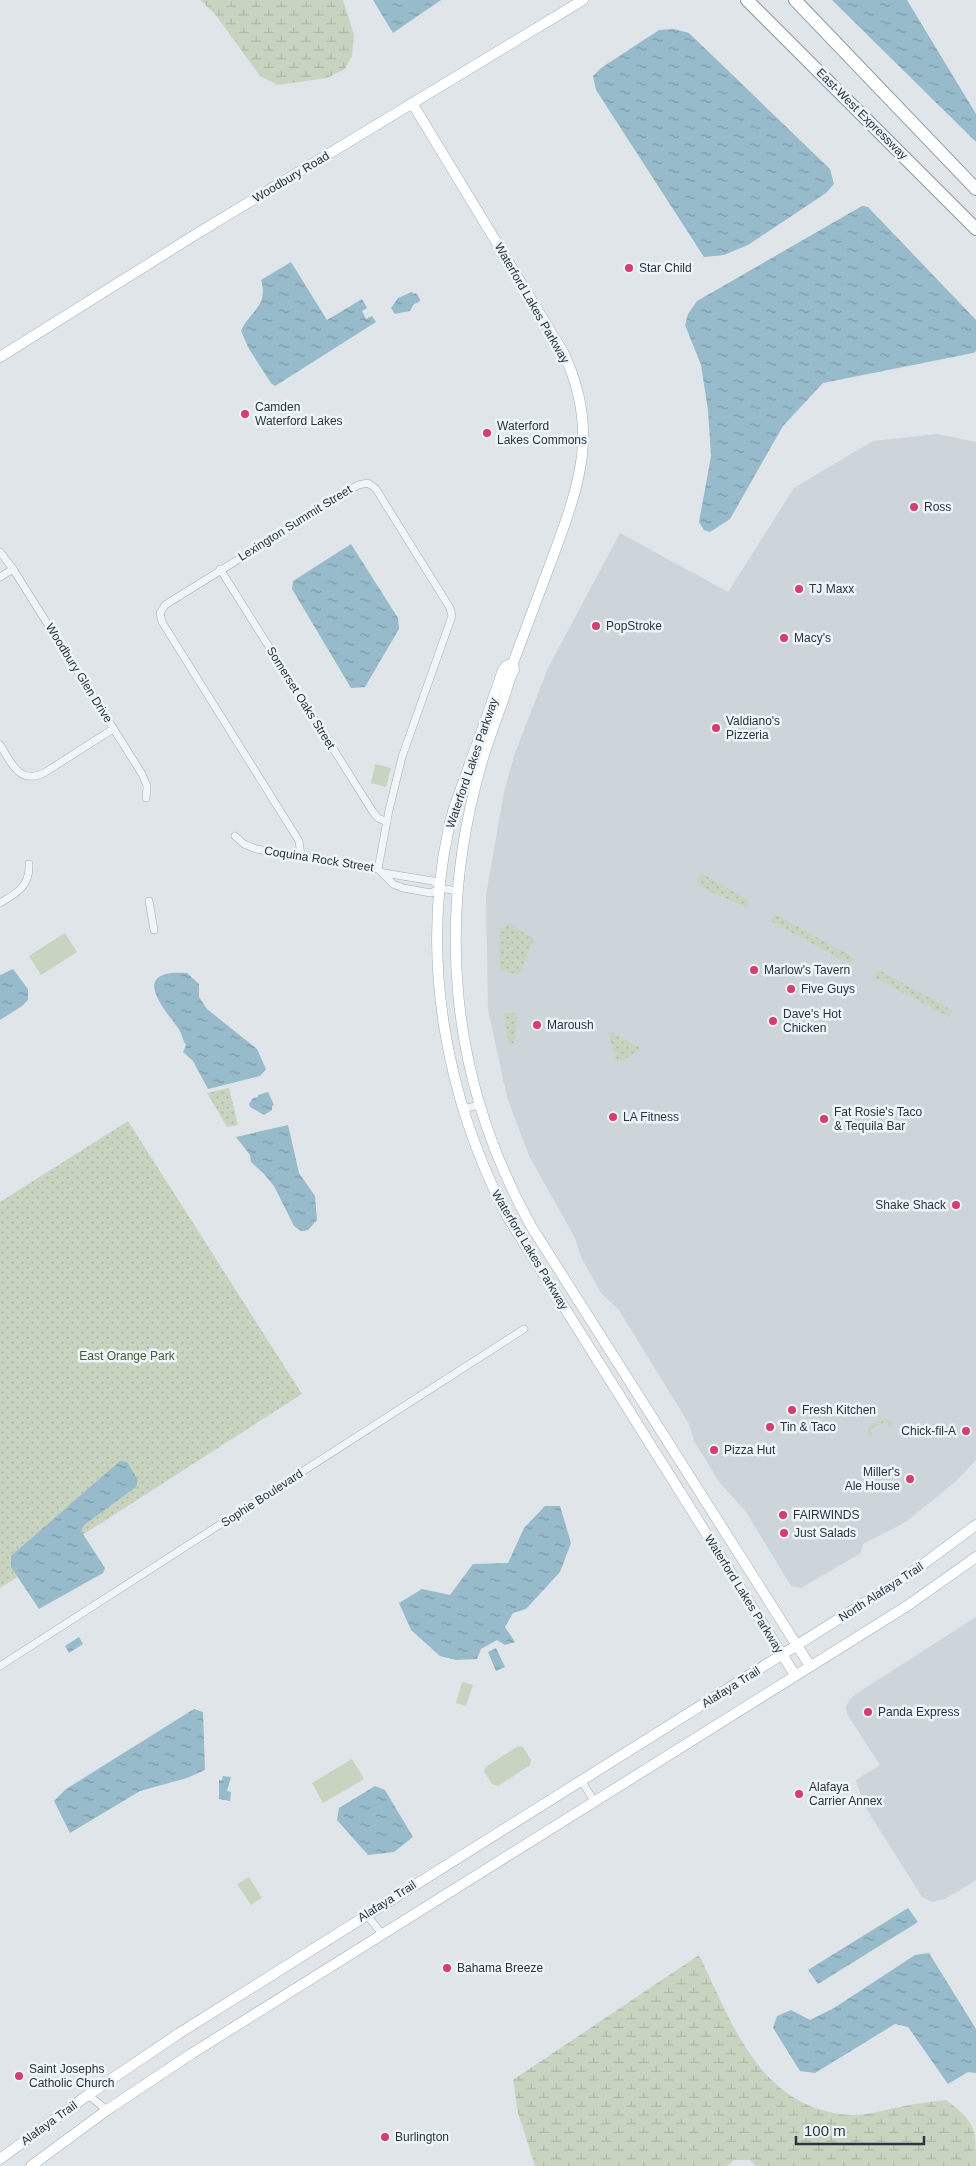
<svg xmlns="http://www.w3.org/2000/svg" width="976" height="2166" viewBox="0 0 976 2166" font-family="Arial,sans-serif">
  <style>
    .built { fill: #cdd5db }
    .green { fill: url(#green-dots) }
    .wetland { fill: url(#wetland-marsh) }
    .pitch { fill: #c9d4c0 }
    .water { fill: url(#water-ripples) }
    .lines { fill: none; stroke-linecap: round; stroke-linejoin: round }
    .street-casing { stroke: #a4adb4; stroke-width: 8 }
    .secondary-casing { stroke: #a4adb4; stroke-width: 11 }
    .highway-casing { stroke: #8696a1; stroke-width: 14 }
    .street { stroke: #f2f5f7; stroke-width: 7 }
    .secondary { stroke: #fff; stroke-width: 10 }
    .highway { stroke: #fff; stroke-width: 12 }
    .poi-dot { fill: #d63d71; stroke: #eff4f7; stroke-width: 2 }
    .labels { text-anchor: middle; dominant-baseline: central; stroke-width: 5; stroke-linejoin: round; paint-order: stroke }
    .street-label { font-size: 12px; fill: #273642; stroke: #eff4f7 }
    .poi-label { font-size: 12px; fill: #273642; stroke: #eff4f7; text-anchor: start }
    .park-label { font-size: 12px; fill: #445e34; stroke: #eff4f7 }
  </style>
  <defs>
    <pattern id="green-dots" width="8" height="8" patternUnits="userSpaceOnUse" patternTransform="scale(1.25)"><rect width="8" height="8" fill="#c9d4c0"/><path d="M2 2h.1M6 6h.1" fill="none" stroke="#adb7a6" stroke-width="1.8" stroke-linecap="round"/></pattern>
    <pattern id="wetland-marsh" width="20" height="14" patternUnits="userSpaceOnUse" patternTransform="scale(1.25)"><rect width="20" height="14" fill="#c9d4c0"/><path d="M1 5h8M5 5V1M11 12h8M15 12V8" fill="none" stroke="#adb7a6"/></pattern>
    <pattern id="water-ripples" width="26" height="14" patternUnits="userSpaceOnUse" patternTransform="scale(1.25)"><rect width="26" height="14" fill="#98bbcb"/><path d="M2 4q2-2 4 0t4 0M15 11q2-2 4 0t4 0" fill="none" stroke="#7c99a6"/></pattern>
  </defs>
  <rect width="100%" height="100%" fill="#dfe5e9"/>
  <!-- built -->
  <g class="built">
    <path d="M937 434 976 442V1460L956 1481 906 1522 863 1544 861 1553 801 1588 791 1586 746 1512 720 1483 694 1441 689 1424 619 1310 601 1293 581 1257 575 1238 529 1156 507 1097 488 1010 486 895 504 792 515 753 548 668 620 533 728 592 794 488 873 441Z"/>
    <path d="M976 1617V1880L945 1899 932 1902 922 1897 864 1805 856 1780 880 1765 847 1714 846 1706 850 1699 862 1690Z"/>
  </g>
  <!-- green -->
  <g class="green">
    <path d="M701 873 749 901 750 905 745 907 709 891 696 883Z"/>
    <path d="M775 914 854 958 851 963 846 962 772 922 771 919Z"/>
    <path d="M510 924 534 939 519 975 500 970 499 929Z"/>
    <path d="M879 970 952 1010 951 1015 949 1017 876 978 875 972Z"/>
    <path d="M505 1013H515L517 1016 515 1043 509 1044 503 1015Z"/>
    <path d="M608 1033H613L642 1049 617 1064Z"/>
    <path d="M229 1088 238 1125 227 1127 207 1093Z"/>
    <path d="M128 1121 302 1394 0 1588V1202Z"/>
    <path d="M885 1418 892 1422 890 1427 885 1421 871 1430 873 1437 868 1436 867 1432 870 1425Z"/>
  </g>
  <!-- wetland -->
  <g class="wetland">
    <path d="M200 0H343L354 35 352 56 345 69 327 78 278 85 260 76 215 14Z"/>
    <path d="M699 1955C733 2024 759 2108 849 2115 869 2116 886 2109 905 2106 918 2103 932 2102 946 2100 976 2123 976 2127 976 2166H756L750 2160H734L727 2166H535L518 2113 513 2080Z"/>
  </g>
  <!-- pitch -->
  <g class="pitch">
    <path d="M375 764 391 768 386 787 371 783Z"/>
    <path d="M65 933 77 952 41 975 29 956Z"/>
    <path d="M462 1682 473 1685 466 1706 456 1703Z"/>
    <path d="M518 1746 523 1747 531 1760 530 1765 498 1786 492 1784 484 1772 486 1767Z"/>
    <path d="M352 1759 364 1779 323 1803 312 1783Z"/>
    <path d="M249 1877 262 1898 251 1905 237 1884Z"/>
  </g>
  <!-- water -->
  <g class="water">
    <path d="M373 0H441L393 33Z"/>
    <path d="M832 0H907L976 114V142Z"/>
    <path d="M674 29 689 33 830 169 834 184 826 193 748 245 724 255 704 257 596 90 593 76 601 68 659 30Z"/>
    <path d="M862 206 868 207 976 320V351L973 353 823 383 783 426 730 519 710 532 704 530 699 522 711 456 708 410 701 365 685 325 688 314 697 301Z"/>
    <path d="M291 262 327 320 362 299 367 308 362 311 366 319 372 316 376 322 275 386 271 383 249 349 241 331C249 312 269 306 261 280Z"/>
    <path d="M412 292 413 294 416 293 420 299 419 302 414 304 410 311 395 314 391 308 398 298Z"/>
    <path d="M351 544 398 618 399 629 365 687 351 688 292 589 293 581Z"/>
    <path d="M13 969 28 989V1000L22 1006 0 1020V975Z"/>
    <path d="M187 973 199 984V997L207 1009 257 1049 266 1069 260 1076 208 1089 193 1061 183 1052 186 1045C182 1039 182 1033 178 1028 171 1017 139 984 163 975 170 972 179 973 187 973Z"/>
    <path d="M268 1092 274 1105 272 1106V1110L264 1115 250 1107 249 1104 253 1098 258 1097V1095Z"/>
    <path d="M288 1125 299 1173 315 1196 317 1220 308 1230 301 1231 294 1226 274 1186 264 1174 251 1162 250 1155 236 1137Z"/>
    <path d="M120 1461 127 1462 138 1480 136 1487 84 1525 81 1531 105 1568 103 1573 39 1609 11 1567V1556Z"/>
    <path d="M545 1506H560L571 1543 560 1572 526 1609 513 1613 505 1627 515 1642 505 1645 497 1640 481 1649 477 1659 456 1660 440 1656 411 1630 399 1603 422 1589 450 1595 473 1564 508 1563 524 1528Z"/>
    <path d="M79 1637 83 1644 69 1653 65 1646Z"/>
    <path d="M496 1648 505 1667 496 1671 488 1652Z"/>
    <path d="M194 1709 203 1712 205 1770 187 1778 140 1791 70 1833 54 1801 66 1789Z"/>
    <path d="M223 1776 231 1777 227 1791 231 1792 230 1801 219 1799V1780H222Z"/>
    <path d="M375 1786 385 1790 413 1837 394 1852 368 1855 337 1820 339 1808Z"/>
    <path d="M908 1908 918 1922 818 1984 808 1970Z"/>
    <path d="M929 1953 976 2029V2073L968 2072 948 2084 908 2027 895 2024 815 2073 800 2071 773 2028 777 2016 791 2010 810 2020 834 2008 915 1955Z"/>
  </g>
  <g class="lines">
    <defs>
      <g id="street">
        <path d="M0 552 13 569 142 774 147 786 146 798"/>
        <path d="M220 569 373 812 378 818 387 822"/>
        <path d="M0 577 13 569"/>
        <path d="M0 745C11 762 19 785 44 773L113 729"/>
        <path d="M235 836 244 844 256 849 378 869 393 884 403 888 431 893 440 888 457 891"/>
        <path d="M301 856 299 841 162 622 160 613 165 605 358 485 368 483 376 489 450 608 452 616 402 757 389 810 378 869"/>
        <path d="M384 873 433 881 440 888"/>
        <path d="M149 901 154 930"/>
        <path d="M0 903C17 893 30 886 29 864"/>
        <path d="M463 1109 479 1105"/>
        <path d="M0 1666 524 1329"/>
        <path d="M581 1780 594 1801"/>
        <path d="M366 1914 382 1934"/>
        <path d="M88 2095 107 2110"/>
      </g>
      <g id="secondary">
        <path d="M412 103 563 352C600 429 580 484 552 559 539 594 526 628 513 663L514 670C509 678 507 689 504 698 497 717 490 736 484 755 435 917 449 1078 531 1226L810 1666"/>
        <path d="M0 357 198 233 583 0"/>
        <path d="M513 663 506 666 503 670C492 702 481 734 469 766 462 787 453 807 449 827 420 959 446 1098 507 1216L795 1675"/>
        <path d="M0 2159 88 2095 178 2034 907 1576 976 1525"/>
        <path d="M31 2166 107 2110 191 2054 907 1606 976 1557"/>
      </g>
      <g id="highway">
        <path d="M747 0 976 229"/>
        <path d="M795 0 976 189"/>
      </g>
    </defs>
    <!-- street casing -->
    <use href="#street" class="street-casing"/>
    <!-- secondary casing -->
    <use href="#secondary" class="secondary-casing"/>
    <!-- highway casing -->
    <use href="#highway" class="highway-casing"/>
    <!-- street -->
    <use href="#street" class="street"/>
    <!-- secondary -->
    <use href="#secondary" class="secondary"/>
    <!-- highway -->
    <use href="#highway" class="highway"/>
  </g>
  <!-- markers -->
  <g class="poi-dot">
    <circle cx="629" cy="268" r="5"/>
    <circle cx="245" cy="414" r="5"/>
    <circle cx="487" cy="433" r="5"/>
    <circle cx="914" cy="507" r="5"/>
    <circle cx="799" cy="589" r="5"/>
    <circle cx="596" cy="626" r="5"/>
    <circle cx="784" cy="638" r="5"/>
    <circle cx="716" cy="728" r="5"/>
    <circle cx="754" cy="970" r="5"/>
    <circle cx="791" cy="989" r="5"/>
    <circle cx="773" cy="1021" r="5"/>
    <circle cx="537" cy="1025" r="5"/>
    <circle cx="613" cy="1117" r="5"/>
    <circle cx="824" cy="1119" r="5"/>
    <circle cx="956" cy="1205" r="5"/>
    <circle cx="792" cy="1410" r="5"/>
    <circle cx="770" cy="1427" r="5"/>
    <circle cx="966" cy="1431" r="5"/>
    <circle cx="714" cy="1450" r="5"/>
    <circle cx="910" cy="1479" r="5"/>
    <circle cx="783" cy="1515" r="5"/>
    <circle cx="784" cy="1533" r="5"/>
    <circle cx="868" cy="1712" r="5"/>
    <circle cx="799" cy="1794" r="5"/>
    <circle cx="447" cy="1968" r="5"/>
    <circle cx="19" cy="2076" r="5"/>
    <circle cx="385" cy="2137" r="5"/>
  </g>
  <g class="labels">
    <!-- street labels -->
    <g class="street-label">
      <text transform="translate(862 114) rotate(45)">East-West Expressway</text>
      <text transform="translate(291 177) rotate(-31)">Woodbury Road</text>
      <text transform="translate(532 303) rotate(60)">Waterford Lakes Parkway</text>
      <text transform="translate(295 523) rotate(-32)">Lexington Summit Street</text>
      <text transform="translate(79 673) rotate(58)">Woodbury Glen Drive</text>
      <text transform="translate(301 698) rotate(58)">Somerset Oaks Street</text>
      <text transform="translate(472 763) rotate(-71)">Waterford Lakes Parkway</text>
      <text transform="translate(319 859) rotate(9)">Coquina Rock Street</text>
      <text transform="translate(530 1250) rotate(59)">Waterford Lakes Parkway</text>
      <text transform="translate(262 1498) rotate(-33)">Sophie Boulevard</text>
      <text transform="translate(881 1592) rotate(-33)">North Alafaya Trail</text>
      <text transform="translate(744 1594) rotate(58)">Waterford Lakes Parkway</text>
      <text transform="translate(731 1687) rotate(-32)">Alafaya Trail</text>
      <text transform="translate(387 1901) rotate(-32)">Alafaya Trail</text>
      <text transform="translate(49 2123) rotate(-36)">Alafaya Trail</text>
    </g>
    <!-- poi labels -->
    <g class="poi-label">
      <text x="639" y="268">Star Child</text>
      <text x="255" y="407">Camden<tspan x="255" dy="14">Waterford Lakes</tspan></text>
      <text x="497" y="426">Waterford<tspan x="497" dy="14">Lakes Commons</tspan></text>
      <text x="924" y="507">Ross</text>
      <text x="809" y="589">TJ Maxx</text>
      <text x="606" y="626">PopStroke</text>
      <text x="794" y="638">Macy's</text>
      <text x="726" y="721">Valdiano's<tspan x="726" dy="14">Pizzeria</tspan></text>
      <text x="764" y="970">Marlow's Tavern</text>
      <text x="801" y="989">Five Guys</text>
      <text x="783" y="1014">Dave's Hot<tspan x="783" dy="14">Chicken</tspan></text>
      <text x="547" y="1025">Maroush</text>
      <text x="834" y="1112">Fat Rosie's Taco<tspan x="834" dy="14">&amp; Tequila Bar</tspan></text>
      <text x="623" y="1117">LA Fitness</text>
      <text x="946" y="1205" text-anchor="end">Shake Shack</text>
      <text x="802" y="1410">Fresh Kitchen</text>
      <text x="780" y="1427">Tin &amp; Taco</text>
      <text x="956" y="1431" text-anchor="end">Chick-fil-A</text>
      <text x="724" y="1450">Pizza Hut</text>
      <text x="900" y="1472" text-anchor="end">Miller's<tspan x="900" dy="14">Ale House</tspan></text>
      <text x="793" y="1515">FAIRWINDS</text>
      <text x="794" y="1533">Just Salads</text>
      <text x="878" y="1712">Panda Express</text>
      <text x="809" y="1787">Alafaya<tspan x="809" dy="14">Carrier Annex</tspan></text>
      <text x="457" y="1968">Bahama Breeze</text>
      <text x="29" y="2069">Saint Josephs<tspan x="29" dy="14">Catholic Church</tspan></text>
      <text x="395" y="2137">Burlington</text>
    </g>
    <!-- park labels -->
    <g class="park-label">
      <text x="127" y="1356">East Orange Park</text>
    </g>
  </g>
  <!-- scale -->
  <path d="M796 2136v8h128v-8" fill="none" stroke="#273642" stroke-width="2.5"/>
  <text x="804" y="2136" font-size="15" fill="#273642" stroke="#eff4f7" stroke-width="4" paint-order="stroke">100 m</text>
</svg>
